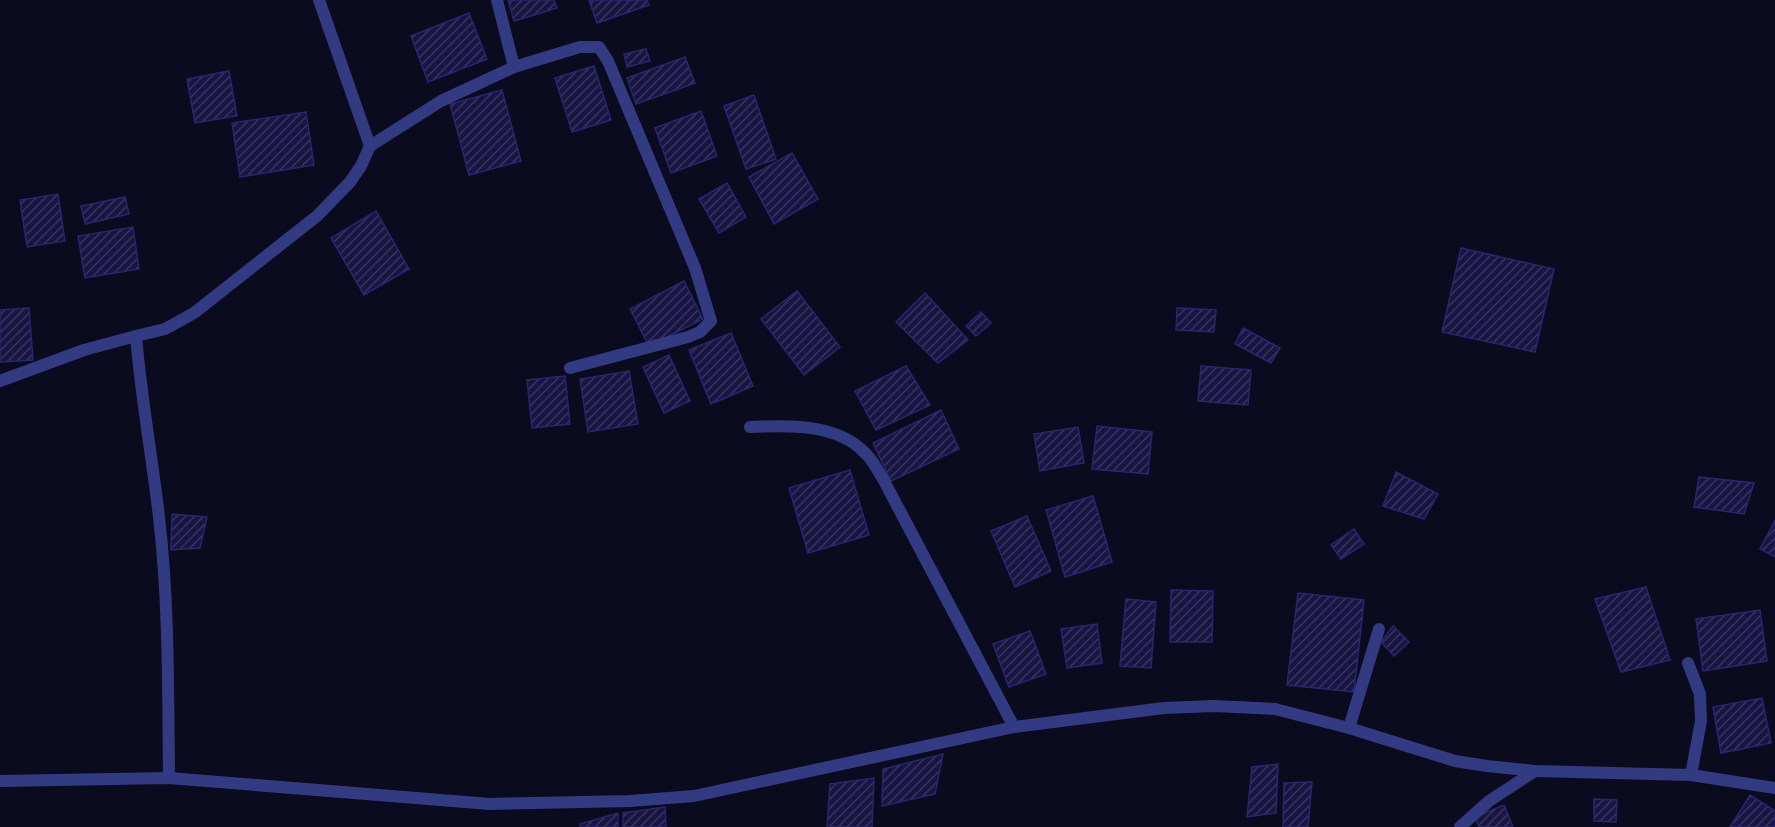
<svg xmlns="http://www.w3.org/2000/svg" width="1775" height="827" viewBox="0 0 1775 827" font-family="Roboto,sans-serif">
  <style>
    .building { fill: url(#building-hatch); stroke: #29256f; stroke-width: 1.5 }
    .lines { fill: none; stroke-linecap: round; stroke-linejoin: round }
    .street { stroke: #323b82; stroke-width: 12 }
  </style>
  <defs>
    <pattern id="building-hatch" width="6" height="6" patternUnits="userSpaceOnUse" patternTransform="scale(1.5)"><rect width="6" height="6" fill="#181542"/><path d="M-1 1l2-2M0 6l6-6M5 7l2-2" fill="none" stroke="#38365e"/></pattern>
  </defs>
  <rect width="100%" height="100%" fill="#0b0b1f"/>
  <!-- building -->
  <g class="building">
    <path d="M508 0H554L557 8 514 21Z"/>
    <path d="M589 0H647L649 5 597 23Z"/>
    <path d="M469 13 487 59 428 82 411 36Z"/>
    <path d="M646 49 650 61 627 67 624 54Z"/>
    <path d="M685 57 695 83 636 104 627 78Z"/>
    <path d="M594 66 611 120 572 132 555 78Z"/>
    <path d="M229 71 237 116 195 123 187 79Z"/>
    <path d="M502 90 521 161 469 175 450 104Z"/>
    <path d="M754 95 776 159 746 169 724 106Z"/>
    <path d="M701 111 717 156 671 173 655 128Z"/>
    <path d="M306 112 314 165 240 177 232 123Z"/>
    <path d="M792 153 818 199 774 224 749 177Z"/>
    <path d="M727 183 746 217 719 233 699 199Z"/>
    <path d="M58 194 65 241 27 247 20 200Z"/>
    <path d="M125 197 129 214 85 224 81 206Z"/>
    <path d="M376 211 409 269 364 295 331 238Z"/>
    <path d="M133 227 139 269 85 278 78 236Z"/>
    <path d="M1461 248 1554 269 1535 352 1442 332Z"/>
    <path d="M684 281 703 319 649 346 630 309Z"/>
    <path d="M797 291 840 347 804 375 761 319Z"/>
    <path d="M925 293 968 340 938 363 896 322Z"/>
    <path d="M29 308 33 360 0 362V310Z"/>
    <path d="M1177 308 1216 310 1214 332 1176 330Z"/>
    <path d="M981 312 991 323 976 336 966 326Z"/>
    <path d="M1243 328 1280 348 1271 363 1235 344Z"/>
    <path d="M731 333 753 386 711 404 689 350Z"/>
    <path d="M669 355 690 401 664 413 643 367Z"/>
    <path d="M906 366 930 405 876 430 855 391Z"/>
    <path d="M1201 366 1251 370 1248 405 1198 401Z"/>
    <path d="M629 371 638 424 588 432 580 379Z"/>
    <path d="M565 376 570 424 532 428 527 380Z"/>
    <path d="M941 410 959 449 891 481 873 443Z"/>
    <path d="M1097 426 1152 432 1148 474 1092 469Z"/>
    <path d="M1078 427 1084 463 1040 471 1034 434Z"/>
    <path d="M850 470 869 535 808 553 789 488Z"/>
    <path d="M1396 472 1438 494 1424 519 1383 506Z"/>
    <path d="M1699 477 1754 483 1744 514 1694 507Z"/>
    <path d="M1093 496 1112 562 1065 577 1046 510Z"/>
    <path d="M172 514 207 517 200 548 171 550Z"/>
    <path d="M1027 516 1051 571 1015 587 991 531Z"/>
    <path d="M1775 520V557L1760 549Z"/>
    <path d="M1354 529 1364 544 1341 559 1331 545Z"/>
    <path d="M1646 587 1670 660 1621 672 1595 599Z"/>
    <path d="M1171 590 1213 591 1212 642H1170Z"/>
    <path d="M1298 593 1364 600 1354 692 1287 685Z"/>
    <path d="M1126 599 1156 602 1151 668 1120 666Z"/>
    <path d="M1760 610 1767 661 1703 671 1696 619Z"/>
    <path d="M1097 624 1102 663 1067 668 1061 629Z"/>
    <path d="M1393 626 1409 642 1394 656 1381 642Z"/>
    <path d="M1030 631 1046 674 1009 687 993 644Z"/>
    <path d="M1762 698 1771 743 1721 753 1713 707Z"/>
    <path d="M943 754 935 794 882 806 883 769Z"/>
    <path d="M1278 764 1276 813 1247 817 1252 767Z"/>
    <path d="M874 778 872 827H827L830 784Z"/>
    <path d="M1312 782 1308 827H1283L1284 783Z"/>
    <path d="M1750 795 1775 811V827H1730Z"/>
    <path d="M1594 799 1617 800 1616 822 1594 821Z"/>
    <path d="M1504 805 1513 827H1479L1475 817Z"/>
    <path d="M665 807 666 827H623V813Z"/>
    <path d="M618 813V827H580V824Z"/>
  </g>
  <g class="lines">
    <!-- street -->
    <g class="street">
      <path d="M319 0 370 146 441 101 514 67 497 0"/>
      <path d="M514 67 580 47H599L608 61 695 268 711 321 700 332 688 337 570 368"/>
      <path d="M0 381 84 350 136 336"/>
      <path d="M750 427C787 425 838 423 866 454 873 460 877 470 882 477L1014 727"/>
      <path d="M1688 663 1700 694 1701 721 1691 775"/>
      <path d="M1349 728 1379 629"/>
      <path d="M169 778C168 691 169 603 159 517 152 456 141 397 136 336L165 329 194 313 317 216 350 182 361 166 370 146"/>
      <path d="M0 781 169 778 490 804 630 801 694 796 1014 727 1164 708 1214 706 1275 709 1349 728 1455 761 1487 766 1535 771 1691 775 1775 788"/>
      <path d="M1460 827 1489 801 1535 771"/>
    </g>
  </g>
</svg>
